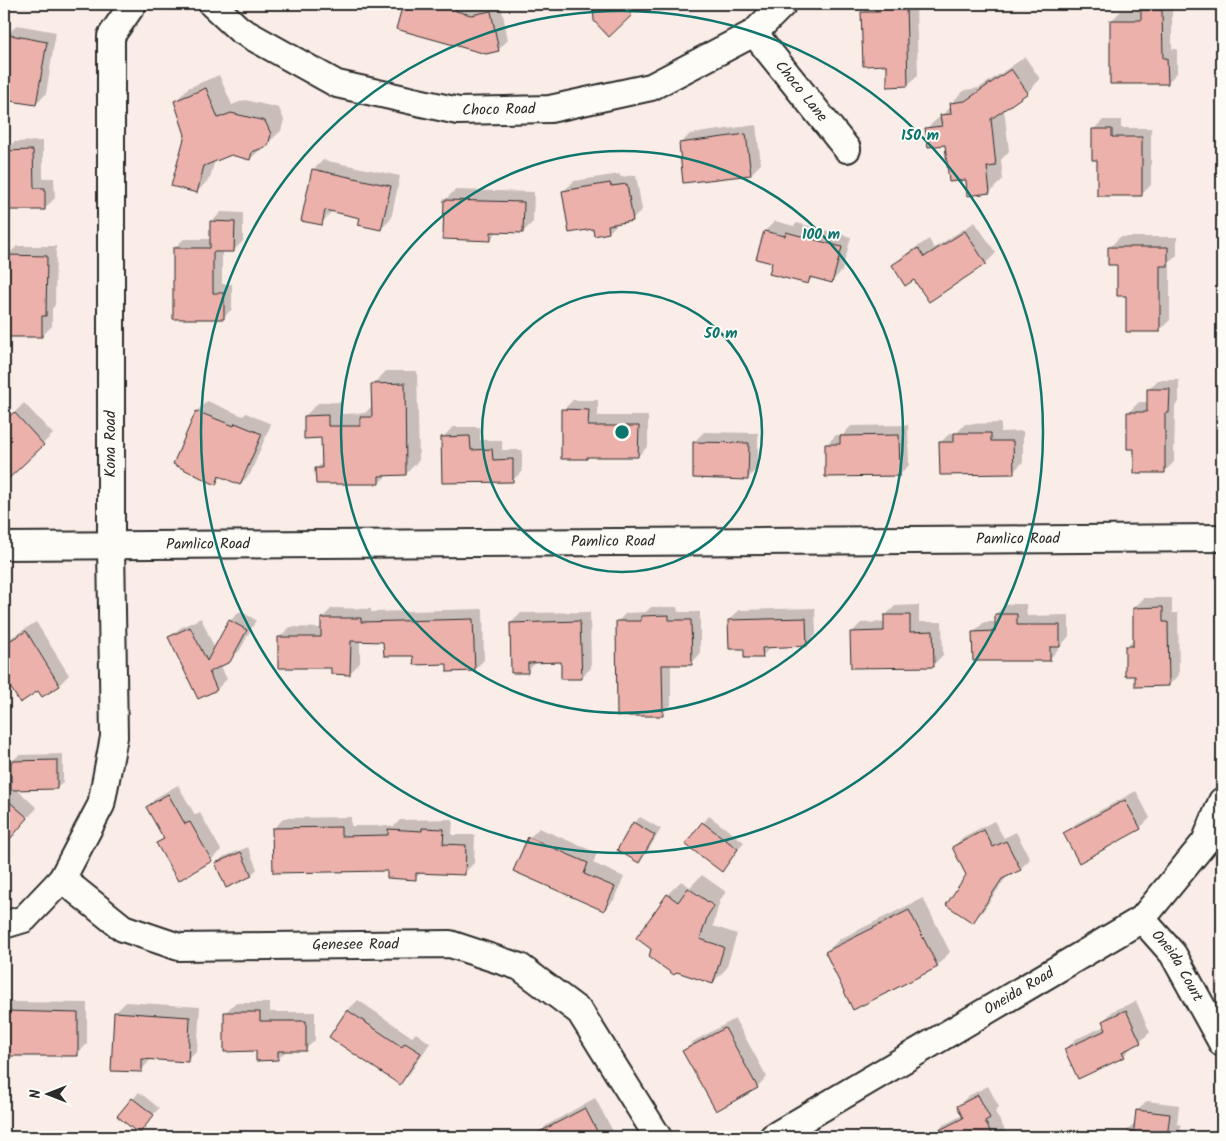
<svg xmlns="http://www.w3.org/2000/svg" width="1226" height="1141" viewBox="0 0 1226 1141" font-family="Kalam,sans-serif">
  <style>
    .shadow { fill: #0003 }
    .building { fill: #ecb1ab; stroke: #2b2b2b }
    .lines { fill: none; stroke-linecap: round; stroke-linejoin: round }
    .minor-casing { stroke: #2b2b2b; stroke-width: 30 }
    .minor { stroke: #fdfcf7; stroke-width: 26 }
    .ring { fill: none; stroke: #0f766e; stroke-width: 2.5 }
    .labels { text-anchor: middle; dominant-baseline: central; stroke-width: 4; stroke-linejoin: round; paint-order: stroke }
    .street-label { font-size: 15px; fill: #2b2b2b; stroke: #fdfcf7 }
    .centre { fill: #0f766e; stroke: #fdfcf7; stroke-width: 2.5 }
    .ring-label { font-size: 15px; text-anchor: middle; font-weight: bold; fill: #0f766e; stroke: #fdfcf7; stroke-width: 4; stroke-linejoin: round; paint-order: stroke }
  </style>
  <rect width="100%" height="100%" fill="#faede8"/>
  <filter id="ink" filterUnits="userSpaceOnUse"><feTurbulence type="fractalNoise" baseFrequency=".02" numOctaves="2"/><feDisplacementMap in="SourceGraphic" scale="10" xChannelSelector="R" yChannelSelector="G"/><feConvolveMatrix kernelMatrix="1 2 1 2 8 2 1 2 1" color-interpolation-filters="sRGB"/></filter>
  <g filter="url(#ink)">
    <!-- shadow -->
    <g class="shadow">
      <path d="M349 4H360L356 7Z"/>
      <path d="M405 4H474L481 6 501 4 508 40 498 50 398 28Z"/>
      <path d="M541 4H640L641 5 631 14 594 5 544 7Z"/>
      <path d="M871 4H916L918 75 908 85 863 13Z"/>
      <path d="M1149 4H1172V49H1177V73L1167 83 1111 21 1121 11H1142Z"/>
      <path d="M17 25 56 32 46 94 36 104 4 98V51L7 35Z"/>
      <path d="M1025 57 1040 79 1027 93 1004 108 1009 151 1001 160 1003 179 990 192 967 179 946 144 927 128 952 106 951 103 965 90 979 88Z"/>
      <path d="M219 75 232 105 245 100 279 108 284 120 281 131 250 159 230 153 215 160 210 178 197 192 187 135 175 102 188 88Z"/>
      <path d="M1103 120H1121V128H1151V185L1141 195 1098 158 1093 130Z"/>
      <path d="M756 125 761 164 751 174 680 144 690 134Z"/>
      <path d="M43 141V178H54L55 198 45 208 4 209V152L14 142Z"/>
      <path d="M323 160 400 176 391 219 381 229 361 217 332 211 321 224 313 170Z"/>
      <path d="M620 174V177L636 175 642 210 632 220 619 222 609 232 594 228 564 191 574 181Z"/>
      <path d="M455 190 534 192 533 222 523 232 498 231 490 239 445 200Z"/>
      <path d="M221 212 243 213V241L233 251 222 250V284H232V309L223 318 174 248 184 239H211L212 222Z"/>
      <path d="M775 221 794 226 797 223 851 237 842 271 832 281 814 277 807 283 773 262 758 258 765 231Z"/>
      <path d="M975 222 996 253 986 263 929 300 915 279 893 266 903 256 929 239 934 248Z"/>
      <path d="M1120 237H1177V255L1170 262V320L1160 330 1110 247Z"/>
      <path d="M17 246H56L55 305 52 309V326L42 336 9 306H4V277L7 273V256Z"/>
      <path d="M386 371H417L419 460 406 474H388L379 483 316 469 323 462 322 437 305 416 318 403 341 402V414L365 413 373 405V385Z"/>
      <path d="M1158 380H1179V402L1175 406 1174 462 1164 472 1135 448 1129 412 1139 402H1148V390Z"/>
      <path d="M573 400H598V416H648V446L638 456 590 455 587 458 563 410Z"/>
      <path d="M207 401 243 416 246 413 271 424 250 474 240 484 222 476 215 483 197 411Z"/>
      <path d="M24 403 53 434 4 481V423Z"/>
      <path d="M1001 423V432L1023 431V462L1013 472 940 443 950 433H957L965 424Z"/>
      <path d="M908 425 909 465 899 475 826 445 836 435H843L851 426Z"/>
      <path d="M453 427H480V440H502V450H522V471L512 481 443 437Z"/>
      <path d="M704 432 758 433V468L748 478 694 442Z"/>
      <path d="M1144 598H1172V613H1178L1179 675 1169 685 1136 675 1126 647 1135 638 1134 608Z"/>
      <path d="M1006 604H1026L1027 616 1069 615V636L1049 660 974 632 984 622H996V614Z"/>
      <path d="M919 605V622H942L943 655 933 665 851 633 861 623 885 622V616L895 606Z"/>
      <path d="M651 607H677L678 612H700V654L691 664H671V705L662 714 617 622 626 613 646 612Z"/>
      <path d="M332 608 371 609V612L483 609 484 660 474 670 415 654 385 641 360 640V663L350 673 332 667 280 637 290 627 322 628V618Z"/>
      <path d="M815 608 816 635 806 645 772 646 762 656 745 647 729 620 739 610Z"/>
      <path d="M240 611 256 620 240 650 229 661 220 665 227 679 217 689 198 698 170 637 180 628 201 618 215 649 230 621Z"/>
      <path d="M590 612 591 668 581 678 562 661 537 662 527 671 511 623 521 613Z"/>
      <path d="M36 622 69 675 59 685 39 690 20 701 4 675V642Z"/>
      <path d="M63 754V782L57 788H15L37 808 9 838 4 833V781L5 779 13 786 12 761 19 755Z"/>
      <path d="M178 785 195 815 200 813 221 850 211 860 158 844 164 837 147 807 157 797Z"/>
      <path d="M1136 791 1150 818 1140 828 1065 834 1075 824Z"/>
      <path d="M709 816 744 842 728 864 687 844Z"/>
      <path d="M351 817V826H394L400 820 453 819 452 835H475L474 863 464 873 422 872 415 878 274 828 284 818Z"/>
      <path d="M640 817 661 829 645 855 639 862 634 823Z"/>
      <path d="M994 821 1004 838 1016 832 1030 859 1020 869 1007 876 983 911 973 921 968 875 953 847 963 837Z"/>
      <path d="M539 828 597 853 593 863 624 877 614 900 604 910 529 838Z"/>
      <path d="M248 847 257 869 251 875 217 864 223 857Z"/>
      <path d="M702 875 726 892 720 900 713 926 737 934 726 969 713 982 653 949 637 937 668 894 681 881 690 887Z"/>
      <path d="M923 898 950 952 937 966 826 952 840 939Z"/>
      <path d="M358 1000 412 1037 416 1033 430 1043 410 1073 400 1083 330 1036 348 1010Z"/>
      <path d="M1136 1001 1150 1032 1140 1042 1133 1045 1124 1056 1066 1049 1076 1039 1105 1026 1103 1021 1113 1011Z"/>
      <path d="M12 1002 87 1003V1044L77 1054H4V1010Z"/>
      <path d="M126 1002 200 1007 197 1051 187 1061 151 1059 141 1071 116 1012Z"/>
      <path d="M235 1003H270V1012H315V1040L305 1050H287L278 1059 258 1050 225 1013Z"/>
      <path d="M735 1019 767 1077 757 1087 684 1051 694 1041Z"/>
      <path d="M988 1086 999 1107 995 1112 1007 1134 1004 1137H935L933 1135 943 1125 963 1115 958 1106 968 1096Z"/>
      <path d="M139 1092 159 1108 145 1125 119 1116Z"/>
      <path d="M595 1098 616 1137H538L537 1135 547 1125Z"/>
      <path d="M1147 1101 1179 1105 1177 1124 1181 1125 1180 1137H1127L1128 1130 1136 1123 1137 1111Z"/>
    </g>
    <!-- building -->
    <g class="building">
      <path d="M403 4H454L456 11 471 15 491 11 499 51 486 54 396 29Z"/>
      <path d="M593 4H621L632 15 609 37 594 21Z"/>
      <path d="M880 4H906L908 86 887 87V65L863 66 861 12H880Z"/>
      <path d="M1141 10H1162L1163 58H1167L1168 84H1110V20H1141Z"/>
      <path d="M5 34 47 42 36 105 4 100Z"/>
      <path d="M1011 69 1028 93 991 119 996 166 987 167 990 193 967 196 966 180 949 182 945 145 928 147 925 128 942 126 940 115 951 114 950 103 965 101Z"/>
      <path d="M206 88 218 118 231 113 265 121 271 134 268 146 252 152 250 160 231 155 204 166 197 193 171 186 185 135 174 101Z"/>
      <path d="M1092 129H1112V137H1142V196H1097V160H1092Z"/>
      <path d="M746 134 751 175 683 183 679 143Z"/>
      <path d="M33 150 34 188H45V210H4V151Z"/>
      <path d="M312 169 391 186 381 230 358 225 360 218 325 210 322 225 301 221Z"/>
      <path d="M610 183 611 186 627 184 633 221 608 225 609 233 594 236 593 229 569 233 562 191Z"/>
      <path d="M444 200 524 202 523 233 491 232V241L443 239Z"/>
      <path d="M210 221 235 222 234 252H213V293H224V319H173V248H210Z"/>
      <path d="M764 231 785 236 786 232 842 247 832 283 810 277 808 284 769 274 772 263 756 259Z"/>
      <path d="M965 231 986 264 929 302 914 280 905 286 892 265 918 248 924 257Z"/>
      <path d="M1108 247H1168V266H1160V332H1126V296H1117V265H1108Z"/>
      <path d="M6 255 47 256 46 316H42V337H7V308H4Z"/>
      <path d="M405 383 406 475 379 476V484H316L315 468H322L321 438 304 439V416L328 415V426H360V417H372L371 384Z"/>
      <path d="M1147 389H1170L1169 413H1165V473H1134V449H1127V412H1147Z"/>
      <path d="M561 409 589 410 588 426H639L638 457H587V459H561Z"/>
      <path d="M196 411 234 426 235 423 262 434 240 485 219 476 216 485 173 464Z"/>
      <path d="M14 412 44 445 4 483V422Z"/>
      <path d="M954 433H991V441H1013L1014 474 940 475 939 442H954Z"/>
      <path d="M899 435 900 476 825 477V444H840V436Z"/>
      <path d="M470 436 471 450 492 449 493 460 513 459V482L442 483 441 437Z"/>
      <path d="M693 442 749 443 748 480 693 478Z"/>
      <path d="M1163 607V622H1168L1169 686 1135 687V676H1125V646H1133V608Z"/>
      <path d="M995 614H1017V625H1060V647H1050V661H973L972 632 995 631Z"/>
      <path d="M669 615V620H691L692 665H662L663 716H617L616 621H641V616Z"/>
      <path d="M884 615H910V632L933 631 934 667 851 668 850 632 884 631Z"/>
      <path d="M321 618H361V622L473 619 475 671 447 672V664L414 665 413 656H384L383 642 351 641 350 675 331 674V668H278V637H321Z"/>
      <path d="M806 618 807 646 762 648 763 658H744V649H729L728 620Z"/>
      <path d="M229 620 247 630 230 662 209 672 217 690 198 699 168 637 190 627 207 661Z"/>
      <path d="M580 621 582 679H561V662L528 663V673H511L510 623Z"/>
      <path d="M26 631 60 686 42 697 38 691 20 703 4 677V644Z"/>
      <path d="M57 760V789L11 790V761Z"/>
      <path d="M168 794 185 824 190 822 212 861 178 881 156 843 164 839 146 807Z"/>
      <path d="M4 797 28 818 4 846Z"/>
      <path d="M1125 800 1141 829 1079 863 1063 833Z"/>
      <path d="M633 822 655 835 639 863 617 850Z"/>
      <path d="M702 822 738 849 722 872 685 844Z"/>
      <path d="M341 827V836L388 835V829L422 831V828L444 829 443 844 466 845 465 875 416 873V880L387 878V871L273 873 272 828Z"/>
      <path d="M984 830 993 847 1006 841 1021 870 1002 879 973 923 946 905 966 875 952 847Z"/>
      <path d="M528 837 588 863 584 874 615 887 604 911 513 871Z"/>
      <path d="M241 852 252 876 226 888 215 863Z"/>
      <path d="M688 888 714 906 708 915 700 939 724 947 713 984 677 972 674 975 649 957 651 949 636 938 667 894 678 902Z"/>
      <path d="M909 910 938 967 853 1010 825 952Z"/>
      <path d="M347 1010 402 1047 405 1043 421 1053 400 1085 329 1037Z"/>
      <path d="M1126 1010 1141 1043 1122 1052 1125 1057 1078 1079 1064 1049 1106 1030 1102 1021Z"/>
      <path d="M4 1011 78 1013V1056H4Z"/>
      <path d="M114 1012 190 1017 188 1062 142 1059V1072L111 1071Z"/>
      <path d="M224 1012H260V1021H306V1051H278V1060L256 1061V1051L224 1052Z"/>
      <path d="M725 1028 758 1088 716 1111 682 1051Z"/>
      <path d="M978 1095 990 1118 985 1121 993 1137H926L963 1118 957 1106Z"/>
      <path d="M132 1098 154 1115 139 1134 117 1116Z"/>
      <path d="M585 1108 600 1137H530Z"/>
      <path d="M1136 1110 1170 1114 1167 1137H1133Z"/>
    </g>
    <g class="lines">
      <defs>
        <g id="minor">
          <path id="s1" d="M212 4 240 30 337 84 458 111 550 109 651 87 754 33 783 4"/>
          <path id="s2" d="M754 33 847 149"/>
          <path id="s3" d="M4 546 1222 538"/>
          <path id="s4" d="M62 879 123 928 179 947 450 944 520 967 580 1012 658 1137"/>
          <path id="s5" d="M1142 919 1173 954 1222 1043"/>
          <path d="M4 925 24 919 62 879 101 805 114 737 111 547V36L133 4"/>
          <path id="s6" d="M773 1137 1142 919 1205 842 1222 801"/>
        </g>
      </defs>
      <!-- minor casing -->
      <use href="#minor" class="minor-casing"/>
      <!-- minor -->
      <use href="#minor" class="minor"/>
    </g>
  </g>
  <!-- distance rings -->
  <g class="ring">
    <circle cx="622" cy="432" r="140"/>
    <circle cx="622" cy="432" r="281"/>
    <circle cx="622" cy="432" r="421"/>
  </g>
  <g class="labels">
    <!-- street labels -->
    <g class="street-label">
      <text stroke="none"><textPath href="#s2" startOffset="75">Choco Lane</textPath></text>
      <text stroke="none"><textPath href="#s1" startOffset="314">Choco Road</textPath></text>
      <text transform="translate(111 444) rotate(-90)">Kona Road</text>
      <text stroke="none"><textPath href="#s3" startOffset="1014">Pamlico Road</textPath></text>
      <text stroke="none"><textPath href="#s3" startOffset="609">Pamlico Road</textPath></text>
      <text stroke="none"><textPath href="#s3" startOffset="204">Pamlico Road</textPath></text>
      <text stroke="none"><textPath href="#s4" startOffset="314">Genesee Road</textPath></text>
      <text stroke="none"><textPath href="#s5" startOffset="59">Oneida Court</textPath></text>
      <text stroke="none"><textPath href="#s6" startOffset="286">Oneida Road</textPath></text>
    </g>
  </g>
  <circle cx="622" cy="432" r="8" class="centre"/>
  <g class="ring-label">
    <text x="920" y="140">150 m</text>
    <text x="821" y="239">100 m</text>
    <text x="721" y="338">50 m</text>
  </g>
  <!-- margin -->
  <rect width="1226" height="1141" fill="none" stroke="#fdfcf7" stroke-width="20"/>
  <rect x="10" y="10" width="1206" height="1121" fill="none" stroke="#2b2b2b" stroke-width="2" filter="url(#ink)"/>
  <!-- north arrow -->
  <g transform="translate(48 1094) rotate(270)" stroke="#fdfcf7" stroke-width="4" paint-order="stroke">
  <path d="M0-4L9 19L0 12L-9 19Z" fill="#2b2b2b"/>
  <text y="-8" font-size="14" font-weight="bold" text-anchor="middle" fill="#2b2b2b">N</text>
  </g>
</svg>
